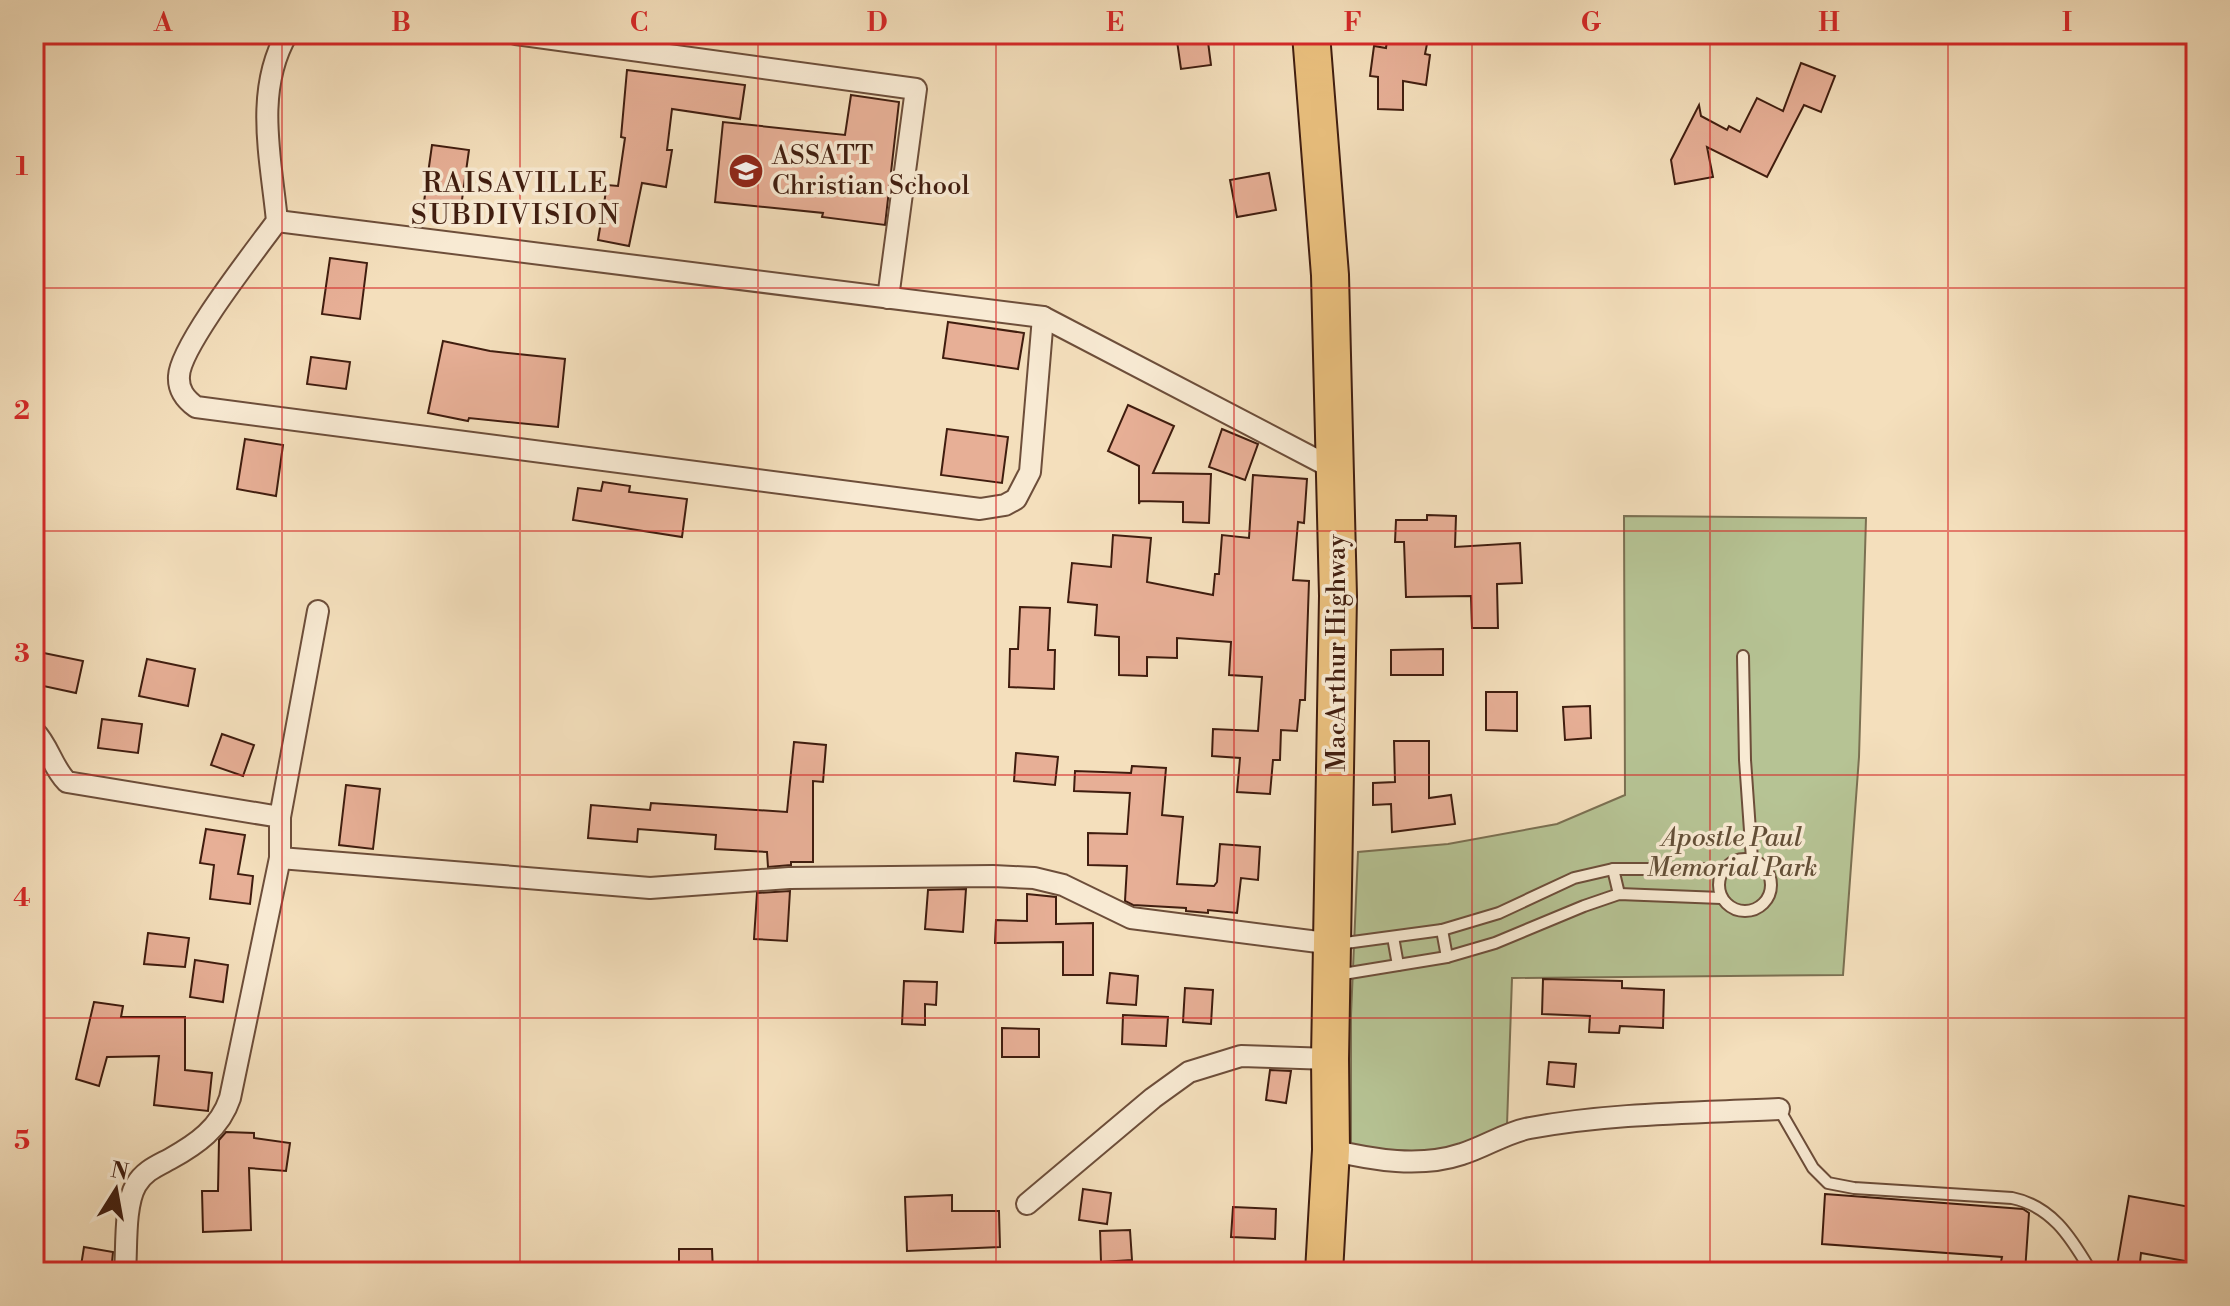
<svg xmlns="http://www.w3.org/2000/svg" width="2230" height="1306" viewBox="0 0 2230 1306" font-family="'Libre Bodoni',serif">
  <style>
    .green { fill: #b6c394; stroke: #7b7052; stroke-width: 2 }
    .building { fill: #e7af96; stroke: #401d0f; stroke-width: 2 }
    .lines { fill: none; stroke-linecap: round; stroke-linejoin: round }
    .lane-casing { stroke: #6d4e3a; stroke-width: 14 }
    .street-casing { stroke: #6d4e3a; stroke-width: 24 }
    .highway-casing { stroke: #401d0f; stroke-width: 40 }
    .lane { stroke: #f8ead3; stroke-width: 10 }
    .street { stroke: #f8ead3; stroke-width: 20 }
    .highway { stroke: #eac07e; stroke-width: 36 }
    .grid { fill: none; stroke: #d62828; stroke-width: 2; stroke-opacity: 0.55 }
    .labels { text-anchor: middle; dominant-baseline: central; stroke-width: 7; stroke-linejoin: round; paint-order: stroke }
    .poi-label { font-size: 26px; fill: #401d0f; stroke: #f8ead3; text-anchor: start }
    .street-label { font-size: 26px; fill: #401d0f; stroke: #f8ead3 }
    .park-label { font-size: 26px; font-style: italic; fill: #634f37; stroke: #f8ead3 }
    .neighbourhood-label { font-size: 28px; letter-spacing: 2px; fill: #401d0f; stroke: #f8ead3 }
    .neatline { fill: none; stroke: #d62828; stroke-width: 3 }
    .grid-label { font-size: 26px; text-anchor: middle; font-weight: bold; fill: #d62828 }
  </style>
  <rect width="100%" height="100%" fill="#f4dfbc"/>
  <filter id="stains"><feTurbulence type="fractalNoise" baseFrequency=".0025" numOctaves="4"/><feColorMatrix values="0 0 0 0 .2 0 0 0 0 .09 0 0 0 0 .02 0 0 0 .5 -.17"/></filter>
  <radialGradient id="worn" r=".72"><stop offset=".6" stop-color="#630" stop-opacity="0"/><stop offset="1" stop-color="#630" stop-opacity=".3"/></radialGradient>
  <!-- green -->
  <path class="green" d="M1624 516 1866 518 1859 757 1843 975 1512 978 1507 1125 1442 1154 1351 1152V1015L1358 852 1448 844 1557 824 1625 795Z"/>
  <!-- building -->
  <g class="building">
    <path d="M1176 34H1207L1211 65 1181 69Z"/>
    <path d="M1388 34H1429L1425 54 1430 55 1426 85 1403 81V110L1378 109V77L1370 76 1374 46 1386 48Z"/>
    <path d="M1801 63 1835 76 1821 112 1804 105 1767 177 1707 147 1713 177 1675 184 1671 160 1699 105 1701 116 1727 130 1729 126 1740 132 1757 98 1783 111Z"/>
    <path d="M627 70 745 85 740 119 672 109 667 150H672L666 187 642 183 629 246 598 240 607 185 618 186 625 138 621 137Z"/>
    <path d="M851 95 899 102 885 225 822 217 823 213 715 202 723 122 845 135Z"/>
    <path d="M432 145 469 150 461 207 424 202Z"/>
    <path d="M1269 173 1276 210 1237 217 1230 180Z"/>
    <path d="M330 258 367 263 360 319 322 314Z"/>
    <path d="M948 322 1024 333 1018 369 943 358Z"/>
    <path d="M443 341 490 351 565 359 558 427 469 418 468 421 428 413Z"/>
    <path d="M311 357 350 362 346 389 307 384Z"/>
    <path d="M1128 405 1174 426 1153 473 1211 474 1209 523 1183 522V502L1140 501 1139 504V466L1108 451Z"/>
    <path d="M947 429 1008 437 1002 483 941 475Z"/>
    <path d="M1222 429 1258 444 1245 480 1209 467Z"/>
    <path d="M245 439 283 445 276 496 237 489Z"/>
    <path d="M1253 475 1307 479 1304 523 1298 522 1293 580 1309 581 1305 700H1300L1297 731 1281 730 1280 760H1273L1270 794 1237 792 1240 758 1212 756 1213 729 1258 731 1262 677 1229 675 1231 642 1177 638V658L1147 657V676L1119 675V637L1095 635 1097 605 1068 602 1072 563 1111 567 1113 535 1151 538 1147 582 1213 595 1215 574H1219L1222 535 1249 538Z"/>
    <path d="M603 482 630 486 629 492 687 499 682 537 573 520 578 488 601 491Z"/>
    <path d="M1427 515 1456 516 1455 547 1520 543 1522 583 1497 584 1498 628H1472L1471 596 1406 597 1404 542H1395L1396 520H1427Z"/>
    <path d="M1020 607 1050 608 1048 650H1055L1054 689 1009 687 1010 649H1018Z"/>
    <path d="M1443 649V675H1391V650Z"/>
    <path d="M34 651 83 661 76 693 34 684Z"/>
    <path d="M147 659 195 669 188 706 139 696Z"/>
    <path d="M1486 692H1517V731L1486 730Z"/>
    <path d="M1590 706 1591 738 1565 740 1563 707Z"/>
    <path d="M102 719 142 724 138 753 98 748Z"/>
    <path d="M222 734 254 745 243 776 211 765Z"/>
    <path d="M1394 741H1429V798L1451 795 1455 824 1392 832 1391 804 1373 805V783L1395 782Z"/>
    <path d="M794 742 826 745 823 782 813 781V862H791V865L768 867 767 852 715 849 716 835 638 829 637 842 588 838 591 805 650 810 651 803 787 812Z"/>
    <path d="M1016 753 1058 757 1055 785 1014 781Z"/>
    <path d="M1132 766 1166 768 1162 815 1183 817 1177 884 1214 886 1217 882 1220 844 1260 847 1258 880 1241 878 1237 913 1208 910V913L1186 911V908L1133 905 1125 901 1127 866 1088 865V833L1127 834 1130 793 1074 791 1075 771 1131 773Z"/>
    <path d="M346 785 380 789 373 849 339 845Z"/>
    <path d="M206 829 245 835 238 874 253 876 250 904 210 899 214 865 200 863Z"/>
    <path d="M966 889 963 932 925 929 928 890Z"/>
    <path d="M790 891 787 941 754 939 757 893Z"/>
    <path d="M1027 894 1056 897V924L1093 923V975H1063V942L995 943 996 920 1027 921Z"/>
    <path d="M148 933 189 938 185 967 144 964Z"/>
    <path d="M195 960 228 965 223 1002 190 997Z"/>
    <path d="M1110 973 1138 976 1136 1005 1107 1003Z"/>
    <path d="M1543 979 1622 981V988L1664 990 1663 1028 1620 1026 1619 1033 1589 1032 1590 1016 1542 1014Z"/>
    <path d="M904 981 937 982 936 1005 925 1004V1025L902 1024Z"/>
    <path d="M1185 988 1213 990 1211 1024 1183 1022Z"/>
    <path d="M94 1002 123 1006 121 1017H185V1070L212 1073 208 1111 154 1105 159 1056 107 1057 99 1086 76 1079Z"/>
    <path d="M1123 1015 1168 1017 1166 1046 1122 1044Z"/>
    <path d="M1002 1028 1039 1029V1057H1002Z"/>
    <path d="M1549 1062 1576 1064 1574 1087 1547 1084Z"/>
    <path d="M1270 1070 1291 1071 1286 1103 1266 1100Z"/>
    <path d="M226 1132 254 1133V1138L290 1143 286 1171 249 1168 251 1230 203 1232 202 1191H218L219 1140Z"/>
    <path d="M1083 1189 1111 1193 1107 1224 1079 1220Z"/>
    <path d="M1825 1194 2023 1209 2029 1213 2025 1272H1999L2002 1257 1822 1244Z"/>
    <path d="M952 1195V1211H999L1000 1247 907 1251 905 1197Z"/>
    <path d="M2129 1196 2196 1208V1263L2141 1253 2139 1272H2116Z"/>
    <path d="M1233 1207 1276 1209 1275 1239 1231 1237Z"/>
    <path d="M1130 1230 1132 1260 1101 1262 1100 1231Z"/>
    <path d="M84 1247 113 1252 111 1272H80Z"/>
    <path d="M679 1249H712L713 1272H679Z"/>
  </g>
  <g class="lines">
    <defs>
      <g id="lane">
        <path d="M1743 656 1745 760 1752 859"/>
        <circle cx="1745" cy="885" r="26"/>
        <path d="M1613 869 1619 894"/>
        <path d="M1442 930 1447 957"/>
        <path d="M1393 937 1398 965"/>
        <path d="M1338 944 1442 930 1499 913 1574 878 1613 869H1723"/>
        <path d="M1337 975 1447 957 1495 943 1584 906 1619 894 1721 898"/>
        <path d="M1779 1109 1813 1168 1828 1183 1854 1188 2012 1198C2051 1206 2070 1236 2089 1268"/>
      </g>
      <g id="street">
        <path d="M287 34C254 91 271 159 277 221 256 250 180 346 179 376 178 390 185 399 196 407L980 509 1005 505 1016 499 1030 472 1043 317"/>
        <path d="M516 34 916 89 888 298"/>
        <path d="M277 221 1043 317 1336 470"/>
        <path d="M34 731C49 746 52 767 67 782L280 817V858L650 888 789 878 993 876 1034 878 1063 885 1131 918 1334 944"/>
        <path d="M280 817 318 611"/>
        <path d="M1331 1150C1373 1160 1420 1168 1462 1154 1485 1147 1507 1132 1530 1128 1611 1113 1696 1113 1779 1109"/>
        <path d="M1027 1204 1153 1098 1189 1072 1241 1056 1330 1059"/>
        <path d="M125 1272C127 1248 124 1206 136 1185 144 1171 157 1166 170 1159 197 1144 220 1128 230 1098L280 858"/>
      </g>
      <path id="highway" d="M1311 34 1330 275 1338 596 1330 1059 1331 1150 1324 1272"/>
    </defs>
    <!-- lane casing -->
    <use href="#lane" class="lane-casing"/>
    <!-- street casing -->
    <use href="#street" class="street-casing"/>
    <!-- highway casing -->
    <use href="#highway" class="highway-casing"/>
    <!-- lane -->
    <use href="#lane" class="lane"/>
    <!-- street -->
    <use href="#street" class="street"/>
    <!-- highway -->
    <use href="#highway" class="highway"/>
  </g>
  <!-- grid -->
  <path class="grid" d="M282 34V1272M520 34V1272M758 34V1272M996 34V1272M1234 34V1272M1472 34V1272M1710 34V1272M1948 34V1272M34 288H2196M34 531H2196M34 775H2196M34 1018H2196"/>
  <!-- icons -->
  <defs>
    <symbol id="school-disc" viewBox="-11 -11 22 22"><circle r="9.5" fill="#8f2418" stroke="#f8ead3"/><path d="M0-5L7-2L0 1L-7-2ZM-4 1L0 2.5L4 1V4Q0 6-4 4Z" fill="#fff"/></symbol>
  </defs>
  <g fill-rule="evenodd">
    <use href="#school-disc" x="726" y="151" width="40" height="40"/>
  </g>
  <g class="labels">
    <!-- poi labels -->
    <g class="poi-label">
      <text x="772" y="156">ASSATT<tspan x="772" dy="30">Christian School</tspan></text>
    </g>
    <!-- street labels -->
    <g class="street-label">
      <text transform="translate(1337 653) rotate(-90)">MacArthur Highway</text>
    </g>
    <!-- park labels -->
    <g class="park-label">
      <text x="1732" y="838">Apostle Paul<tspan x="1732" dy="30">Memorial Park</tspan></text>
    </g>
    <!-- neighbourhood labels -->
    <g class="neighbourhood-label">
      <text x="516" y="183">RAISAVILLE<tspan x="516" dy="32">SUBDIVISION</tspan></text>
    </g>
  </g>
  <!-- margin -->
  <rect width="2230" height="1306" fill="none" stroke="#f4dfbc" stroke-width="88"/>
  <!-- north arrow -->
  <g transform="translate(116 1190) rotate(11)" stroke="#f8ead3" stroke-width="6" paint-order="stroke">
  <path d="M0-6L14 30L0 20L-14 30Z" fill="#401d0f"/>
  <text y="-12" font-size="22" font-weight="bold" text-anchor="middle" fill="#401d0f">N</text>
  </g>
  <rect x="44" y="44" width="2142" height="1218" class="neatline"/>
  <g class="grid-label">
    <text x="163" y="31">A</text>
    <text x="401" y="31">B</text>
    <text x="639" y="31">C</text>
    <text x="877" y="31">D</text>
    <text x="1115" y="31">E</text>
    <text x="1353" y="31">F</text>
    <text x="1591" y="31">G</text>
    <text x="1829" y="31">H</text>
    <text x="2067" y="31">I</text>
    <text x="22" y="175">1</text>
    <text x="22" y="419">2</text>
    <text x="22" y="662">3</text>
    <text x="22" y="906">4</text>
    <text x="22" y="1149">5</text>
  </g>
  <rect width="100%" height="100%" filter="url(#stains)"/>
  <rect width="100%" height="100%" fill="url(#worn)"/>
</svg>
